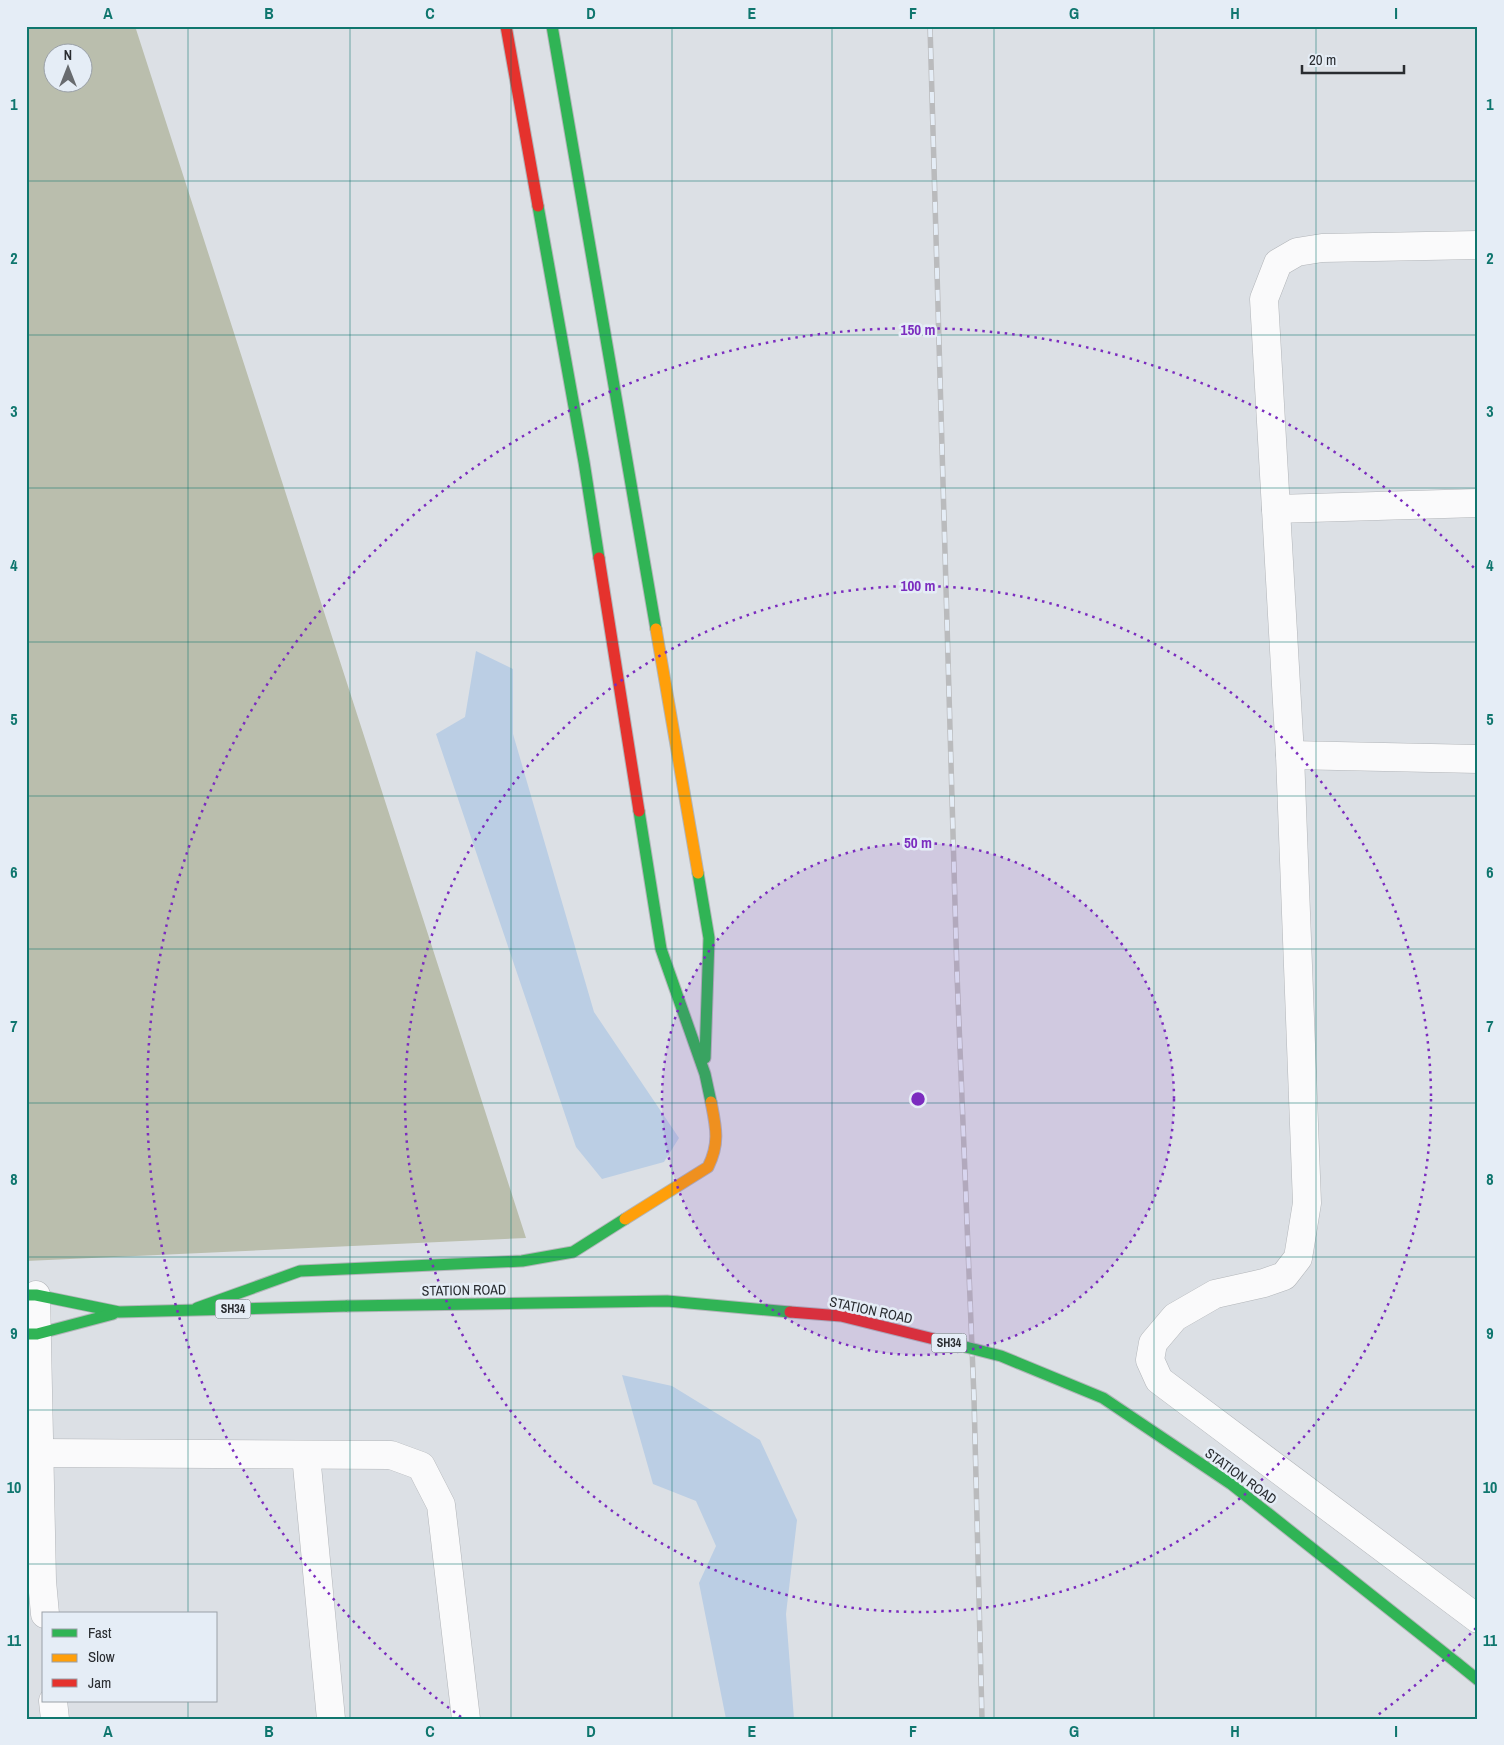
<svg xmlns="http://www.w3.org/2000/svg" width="1504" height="1745" viewBox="0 0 1504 1745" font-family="'Archivo Narrow',sans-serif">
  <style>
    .forest { fill: #babead; fill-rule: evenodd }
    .water { fill: #bbcee4 }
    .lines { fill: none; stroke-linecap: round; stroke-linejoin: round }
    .street-casing { stroke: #b2b5b9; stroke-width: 29 }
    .fast-casing { stroke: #b2b5b9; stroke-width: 13 }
    .slow-casing { stroke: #b2b5b9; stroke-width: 13 }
    .jam-casing { stroke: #b2b5b9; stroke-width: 13 }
    .street { stroke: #fafafb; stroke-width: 28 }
    .fast { stroke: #30b455; stroke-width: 11 }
    .slow { stroke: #ff9f0a; stroke-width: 11 }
    .jam { stroke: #e5322d; stroke-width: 11 }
    .rail-casing { stroke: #babbbd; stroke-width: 5.5 }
    .rail { stroke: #e5edf6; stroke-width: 4; stroke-dasharray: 11; stroke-linecap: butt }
    .fast-bridge-casing { stroke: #b2b5b9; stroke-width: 13; stroke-linecap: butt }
    .jam-bridge-casing { stroke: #b2b5b9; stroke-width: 13; stroke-linecap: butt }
    .fast-bridge { stroke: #30b455; stroke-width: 11 }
    .jam-bridge { stroke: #e5322d; stroke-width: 11 }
    .grid { fill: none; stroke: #0f766e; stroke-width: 1; stroke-opacity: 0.55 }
    .ring { fill: none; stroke: #7b2cbf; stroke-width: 2.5; stroke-dasharray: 2.5 5 }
    .labels { text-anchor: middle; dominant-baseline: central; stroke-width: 5; stroke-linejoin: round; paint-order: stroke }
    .shield { fill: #e5edf6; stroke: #61666b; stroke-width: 1 }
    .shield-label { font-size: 12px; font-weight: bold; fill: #292c30 }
    .street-label { font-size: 14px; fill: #292c30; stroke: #e5edf6 }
    .centre { fill: #7b2cbf; stroke: #e5edf6; stroke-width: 2.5 }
    .ring-label { font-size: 15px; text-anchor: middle; font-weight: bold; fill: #7b2cbf; stroke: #e5edf6; stroke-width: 5; stroke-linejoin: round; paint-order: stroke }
    .neatline { fill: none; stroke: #0f766e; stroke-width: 2 }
    .grid-label { font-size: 16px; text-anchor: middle; font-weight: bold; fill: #0f766e }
  </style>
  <rect width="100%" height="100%" fill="#dce0e5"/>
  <!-- forest -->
  <path class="forest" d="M26 26H135L526 1238 26 1261ZM52 52H82V82H52Z"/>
  <!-- water -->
  <g class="water">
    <path d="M476 651 513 669V734L594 1012 679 1138 664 1162 602 1179 576 1147 436 734 465 717Z"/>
    <path d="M622 1375 672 1386 760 1440 797 1520 786 1614 794 1719H726L699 1583 716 1546 696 1501 653 1484Z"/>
  </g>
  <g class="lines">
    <defs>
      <g id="street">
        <path d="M1478 245 1322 248 1297 252 1278 263 1264 299 1290 755 1307 1203 1298 1258 1284 1276 1264 1283 1215 1294 1175 1317 1153 1343 1150 1360 1159 1380 1478 1619"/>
        <path d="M1276 509 1478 503"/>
        <path d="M1290 755 1478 759"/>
        <path d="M36 1295 42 1581 45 1614"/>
        <path d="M39 1453 391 1455 421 1466 441 1505 466 1719"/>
        <path d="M306 1455 331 1719"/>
        <path d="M53 1701 55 1719"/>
      </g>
      <g id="fast">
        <path d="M552 26 656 629"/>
        <path d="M538 206 584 462 599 558"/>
        <path d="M639 811 661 949 705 1074 711 1102"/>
        <path d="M698 873 709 938 705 1058"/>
        <path d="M26 1295H36L119 1312 347 1306"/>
        <path d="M197 1308 300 1271 522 1261 573 1252 625 1219"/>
        <path d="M26 1334H37L113 1314"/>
        <path d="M1457 1663 1478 1680"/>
      </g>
      <g id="slow">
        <path d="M656 629 698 873"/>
        <path d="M625 1219 708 1167C720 1143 716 1127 711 1102"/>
      </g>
      <g id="jam">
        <path d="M506 26 538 206"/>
        <path d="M599 558 639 811"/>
      </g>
    </defs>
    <!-- street casing -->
    <use href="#street" class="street-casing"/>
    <!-- fast casing -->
    <use href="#fast" class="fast-casing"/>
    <!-- slow casing -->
    <use href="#slow" class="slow-casing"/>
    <!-- jam casing -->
    <use href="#jam" class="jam-casing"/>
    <!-- street -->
    <use href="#street" class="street"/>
    <!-- fast -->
    <use href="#fast" class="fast"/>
    <!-- slow -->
    <use href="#slow" class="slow"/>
    <!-- jam -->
    <use href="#jam" class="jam"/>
    <defs>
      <path id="rail" d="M930 26 957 974 974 1398 982 1719"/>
    </defs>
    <!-- rail casing -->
    <use href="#rail" class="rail-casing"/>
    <!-- rail -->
    <use href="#rail" class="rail"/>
    <defs>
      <g id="fast-bridge">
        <path d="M347 1306 667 1301 790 1312"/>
        <path d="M946 1342 1001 1356 1103 1398 1231 1484 1457 1663"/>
      </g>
      <path id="jam-bridge" d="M790 1312 841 1316 946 1342"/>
    </defs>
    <!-- fast-bridge casing -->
    <use href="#fast-bridge" class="fast-bridge-casing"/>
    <!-- jam-bridge casing -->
    <use href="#jam-bridge" class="jam-bridge-casing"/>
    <!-- fast-bridge -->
    <use href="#fast-bridge" class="fast-bridge"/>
    <!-- jam-bridge -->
    <use href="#jam-bridge" class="jam-bridge"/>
  </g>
  <!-- grid -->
  <path class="grid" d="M188 26V1614M350 26V1719M511 26V1719M672 26V1719M832 26V1719M994 26V1719M1154 26V1719M1316 26V1719M26 181H1478M26 335H1478M26 488H1478M26 642H1478M26 796H1478M26 949H1478M26 1103H1478M26 1257H1478M26 1410H1478M26 1564H1478M188 1701V1719"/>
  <!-- distance rings -->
  <circle cx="918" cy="1099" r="256" fill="#7b2cbf" fill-opacity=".12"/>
  <g class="ring">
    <circle cx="918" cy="1099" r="256"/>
    <circle cx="918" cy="1099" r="513"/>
    <path d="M1476 1628A769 769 0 0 1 1375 1717M461 1717A769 769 0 1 1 1476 570"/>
  </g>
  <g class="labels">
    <!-- shield labels -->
    <g class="shield">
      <rect x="215.5" y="1299.5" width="35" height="19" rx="4"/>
      <rect x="931.5" y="1333.5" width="35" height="19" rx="4"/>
    </g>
    <g class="shield-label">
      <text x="233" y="1309">SH34</text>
      <text x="949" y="1343">SH34</text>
    </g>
    <!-- street labels -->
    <g class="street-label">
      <text transform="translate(464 1290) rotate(-1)">STATION ROAD</text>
      <text transform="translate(871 1310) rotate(12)">STATION ROAD</text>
      <text transform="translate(1241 1476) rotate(36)">STATION ROAD</text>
    </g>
  </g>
  <circle cx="918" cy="1099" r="8" class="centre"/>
  <g class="ring-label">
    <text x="918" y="335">150 m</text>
    <text x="918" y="591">100 m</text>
    <text x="918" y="848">50 m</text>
  </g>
  <!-- border -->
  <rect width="1504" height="1745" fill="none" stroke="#e5edf6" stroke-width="55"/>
  <!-- legend -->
  <rect x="42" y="1612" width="175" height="90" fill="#e5edf6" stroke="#9aa0a7"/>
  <rect x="52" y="1629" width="25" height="8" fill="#30b455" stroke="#9aa0a7"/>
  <text x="88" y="1638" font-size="15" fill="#292c30">Fast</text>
  <rect x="52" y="1654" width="25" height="8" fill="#ff9f0a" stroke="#9aa0a7"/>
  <text x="88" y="1662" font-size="15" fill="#292c30">Slow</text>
  <rect x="52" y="1679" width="25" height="8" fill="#e5322d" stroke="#9aa0a7"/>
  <text x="88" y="1688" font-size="15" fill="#292c30">Jam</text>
  <!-- north arrow -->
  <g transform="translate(68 68)"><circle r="24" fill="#e5edf6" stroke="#9aa0a7"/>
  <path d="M0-4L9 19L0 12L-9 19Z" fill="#686b6f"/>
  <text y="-8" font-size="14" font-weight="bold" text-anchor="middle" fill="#292c30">N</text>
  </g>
  <!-- scale -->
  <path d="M1302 65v8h102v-8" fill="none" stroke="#292c30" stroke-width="2.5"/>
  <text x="1309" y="65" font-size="15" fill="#292c30" stroke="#e5edf6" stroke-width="4" paint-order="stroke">20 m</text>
  <rect x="28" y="28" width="1448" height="1690" class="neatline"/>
  <g class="grid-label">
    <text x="108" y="19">A</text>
    <text x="269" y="19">B</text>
    <text x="430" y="19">C</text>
    <text x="591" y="19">D</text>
    <text x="752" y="19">E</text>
    <text x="913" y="19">F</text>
    <text x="1074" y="19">G</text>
    <text x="1235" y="19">H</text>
    <text x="1396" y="19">I</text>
    <text x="14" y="110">1</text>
    <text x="1490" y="110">1</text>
    <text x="14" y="264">2</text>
    <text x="1490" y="264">2</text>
    <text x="14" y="417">3</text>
    <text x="1490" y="417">3</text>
    <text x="14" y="571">4</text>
    <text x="1490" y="571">4</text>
    <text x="14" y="725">5</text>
    <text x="1490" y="725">5</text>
    <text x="14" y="878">6</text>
    <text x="1490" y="878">6</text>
    <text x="14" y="1032">7</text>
    <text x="1490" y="1032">7</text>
    <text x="14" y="1185">8</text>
    <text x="1490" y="1185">8</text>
    <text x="14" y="1339">9</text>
    <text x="1490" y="1339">9</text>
    <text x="14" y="1493">10</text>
    <text x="1490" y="1493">10</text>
    <text x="14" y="1646">11</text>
    <text x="1490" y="1646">11</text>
    <text x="108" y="1737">A</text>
    <text x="269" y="1737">B</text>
    <text x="430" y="1737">C</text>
    <text x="591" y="1737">D</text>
    <text x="752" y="1737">E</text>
    <text x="913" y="1737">F</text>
    <text x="1074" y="1737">G</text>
    <text x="1235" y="1737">H</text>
    <text x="1396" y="1737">I</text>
  </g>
</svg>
